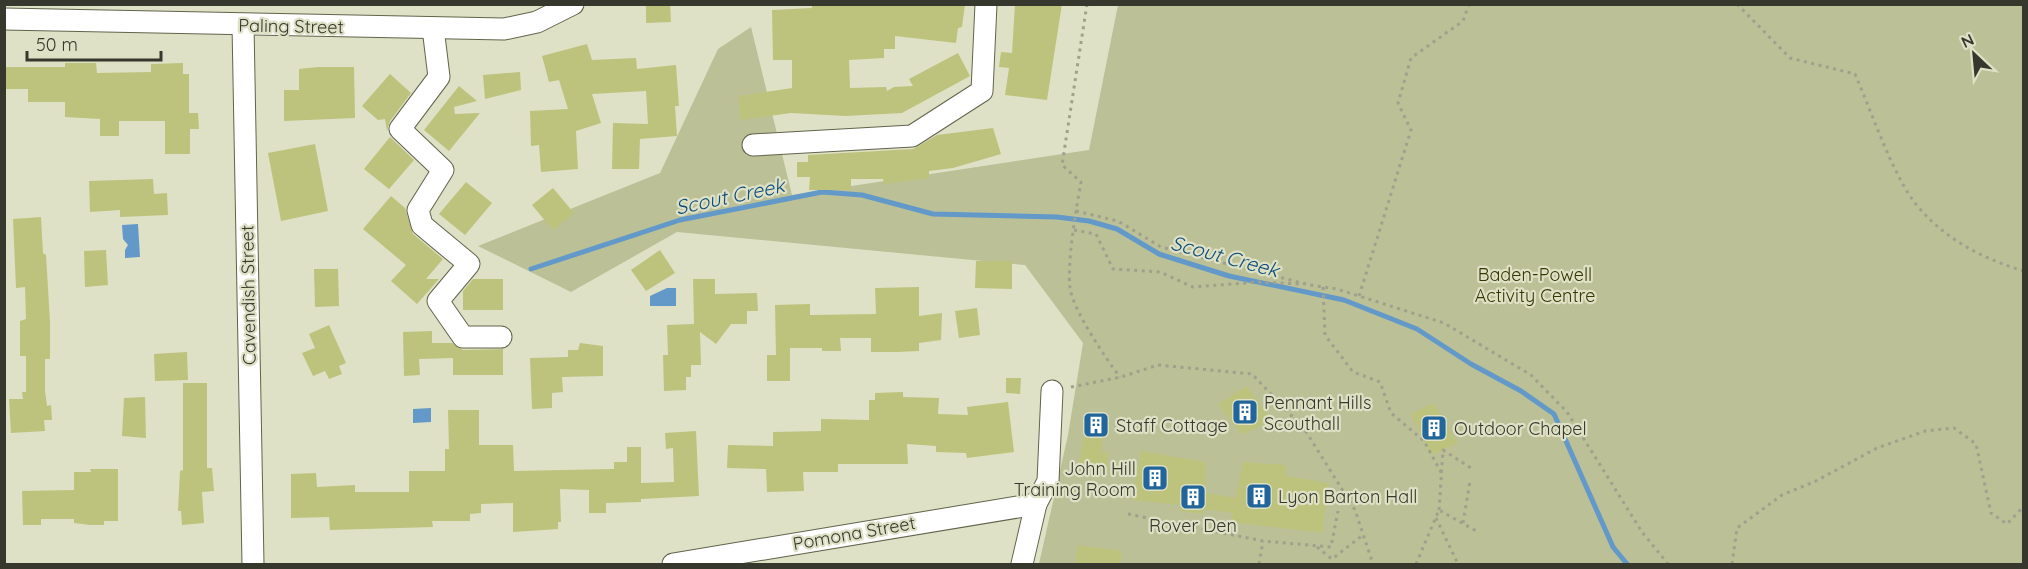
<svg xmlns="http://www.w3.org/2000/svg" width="2028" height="569" viewBox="0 0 2028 569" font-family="Quicksand,sans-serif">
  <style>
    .green { fill: #bcc097 }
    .water { fill: #6299c9 }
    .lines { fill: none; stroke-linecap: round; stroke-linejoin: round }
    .stream { stroke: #6299c9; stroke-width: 5 }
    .building { fill: #bdc37d }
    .minor-casing { stroke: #61644b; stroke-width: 23 }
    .path { stroke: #9fa18c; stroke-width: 3; stroke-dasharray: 3 4.5; stroke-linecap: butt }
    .minor { stroke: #fff; stroke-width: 21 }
    .labels { text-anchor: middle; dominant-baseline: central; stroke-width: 4.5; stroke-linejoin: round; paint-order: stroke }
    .street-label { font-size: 18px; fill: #37382d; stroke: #dee1c5 }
    .park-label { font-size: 18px; fill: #353700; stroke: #dee1c5 }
    .poi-label { font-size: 18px; fill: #37382d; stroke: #dee1c5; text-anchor: start }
    .water-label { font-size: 20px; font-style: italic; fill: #0d4d7b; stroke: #dee1c5 }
  </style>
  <rect width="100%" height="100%" fill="#dee1c5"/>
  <!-- green -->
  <path class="green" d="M1118 5H2023V564H1039L1068 435 1083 343 1025 265 677 232 571 292 478 246 660 173 718 49 751 27 792 195 1089 150Z"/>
  <!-- water -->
  <g class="water">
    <path d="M138 224 140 257 125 258V250L128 245 123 239 122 225Z"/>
    <path d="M667 288H676V306H650V296Z"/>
    <path d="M431 408V422L413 423V409Z"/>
  </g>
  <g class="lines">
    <!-- stream -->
    <path class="stream" d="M531 269 680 220 822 192 862 195 933 214 1057 217 1089 221 1117 229 1159 254 1229 276 1344 300 1417 329 1471 364 1521 391 1554 414 1613 547 1627 564"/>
  </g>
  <!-- building -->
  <g class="building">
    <path d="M646 4H670L671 22 646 23Z"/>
    <path d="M859 4H965L962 27 958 28 956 43 895 36V49H884V58L849 60 850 88 886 87 887 91 894 87 913 86 909 79 958 53 970 76 902 113 845 116 791 113 741 120 738 96 792 88V60H773L772 10 812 8V5Z"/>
    <path d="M1015 4H1062L1047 100 1005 95 1009 68 999 67 1001 52 1012 53Z"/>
    <path d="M587 44 592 60 636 58 637 69 676 65 679 106H675L677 136 640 139 639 169H612L613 123 648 124 646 91 592 94 601 123 576 131 578 169 541 172 539 145 531 146 530 111 568 109 559 80 549 82 542 56Z"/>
    <path d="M65 63H96L97 73 151 72V64L183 63V74H189V113H198L199 129H190V154H165V121H119V136H100V119L65 117V102H28V89H4V67H65Z"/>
    <path d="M318 67H354L355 118 284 121V90H299V69Z"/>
    <path d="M520 72 521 90 485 99 483 75Z"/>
    <path d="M390 74 411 93 390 121 387 131 385 119 378 120 362 106Z"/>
    <path d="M459 86 477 101 454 107 455 114 480 113 449 151 424 130Z"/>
    <path d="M993 128 1001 154 953 168 929 171V178L884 184 883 179H851V190H809L810 177H797V162H808V155L913 149 937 135Z"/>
    <path d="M390 137 414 160 389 189 364 169Z"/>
    <path d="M315 144 328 211 281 221 268 153Z"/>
    <path d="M153 179 154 194 167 193 168 215 120 217V210L90 212 89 181Z"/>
    <path d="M466 182 492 203 465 235 439 214Z"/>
    <path d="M553 188 574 213 553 230 532 205Z"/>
    <path d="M391 196 405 208 413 234 443 259 426 279H439L417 304 391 281 406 265 363 229Z"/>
    <path d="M41 217 43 253 46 255 50 322V359H45V391L47 406 51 405 52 420H44L45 431 11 433 9 399H23L22 392H26V356H20V321L26 319 25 287 16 288 13 219Z"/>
    <path d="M106 250 108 285 85 287 84 251Z"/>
    <path d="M660 250 675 273 646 291 631 270Z"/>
    <path d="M976 261H1012V289L975 288Z"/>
    <path d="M314 269H338L339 306 315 307Z"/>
    <path d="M473 279H503V310H463V291Z"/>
    <path d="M693 279H715V294L757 293 758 311H747V324H731L716 344 700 332 701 365H691V377H686V390L664 391 663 355H668L667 325 694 324Z"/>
    <path d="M919 287V316L942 313 941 340 919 343V351L897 352H871V338H840L841 351H822V348H790V381H767V355H776L775 305 810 304V315L876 314 875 288Z"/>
    <path d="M977 308 980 335 959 338 955 311Z"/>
    <path d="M329 325 346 363 339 366 342 374 329 379 325 371 313 376 302 353 315 348 309 334Z"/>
    <path d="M432 331V343H452L463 350 503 349V375H453V358L419 359 420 375 404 376 403 332Z"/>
    <path d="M580 343 603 346V376L562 377 563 392 552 393V408L532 409 530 358 568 357V350H578Z"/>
    <path d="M187 352 188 380 155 381 154 354Z"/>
    <path d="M1006 378H1021L1020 394 1006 393Z"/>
    <path d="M183 383H207V468H212L214 491 202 492 204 523 182 525 181 511H178L180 471 183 470Z"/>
    <path d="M1247 386 1271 420 1242 435 1218 404Z"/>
    <path d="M903 392V397L939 398 938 414 968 415 967 407 1008 402 1014 452 967 458 966 453 936 452V446L907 444 908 464H838V472H803L804 491 767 492 766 469 727 468 728 445 773 446V432L821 431V419L869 420V400H875V393Z"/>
    <path d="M145 397 146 438 122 436 124 398Z"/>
    <path d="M1433 403 1458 443 1432 455 1411 414Z"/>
    <path d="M448 410H479V445H513L514 471 614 469V462H627V447H641V483L674 482 673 448 666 449 665 433 696 431 699 496 641 499V502L606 503V513H589V490L560 489 561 522H558V529L513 532V503L481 504V513L470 514V521H432L433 527 330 530 329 517 291 518V474L316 473 317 487 355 485V492H409V471H445V449H449Z"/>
    <path d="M1089 413 1106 415 1101 452 1108 453 1107 472 1078 468Z"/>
    <path d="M1141 451 1206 462 1205 493 1236 498 1243 462 1287 465 1285 476 1329 483 1322 533 1231 522 1233 513 1203 509V514L1180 511 1181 505 1132 500Z"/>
    <path d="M90 469H118V521H104V525H90L74 523V519H41V525H23L22 491 74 490V472H91Z"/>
    <path d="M1078 545 1122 551 1120 564H1075Z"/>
  </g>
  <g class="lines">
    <defs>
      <g id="minor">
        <path d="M4 19 504 29 537 22 573 4"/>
        <path d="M243 25 253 564"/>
        <path d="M433 28 439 77 400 129 443 170 418 210 422 225 469 264 438 301 463 337H501"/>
        <path d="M753 145 912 136 982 91 986 4"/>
        <path d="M673 564 1036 504"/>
        <path d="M1022 564 1036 504 1048 481 1052 391"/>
      </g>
    </defs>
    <!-- minor casing -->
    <use href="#minor" class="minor-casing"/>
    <!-- path -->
    <g class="path">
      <path d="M1087 4 1062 165 1081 182C1076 210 1067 261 1070 288 1073 310 1106 359 1120 377"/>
      <path d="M1737 4 1790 58 1855 74C1871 111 1885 153 1905 188 1930 231 1978 258 2024 271"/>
      <path d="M1076 211 1118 221 1161 247 1310 285 1337 289 1444 323 1531 375 1567 412 1642 532 1668 564"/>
      <path d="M1074 230 1096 234 1113 269 1160 272 1193 287 1258 282 1301 284"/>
      <path d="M1323 287 1325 335 1353 372 1380 382 1391 413 1424 441 1442 474"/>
      <path d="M1359 296 1411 130 1398 103 1411 58 1463 21 1469 4"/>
      <path d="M1071 387 1121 377 1158 365 1252 374 1305 430 1355 510 1373 564"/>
      <path d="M1439 510 1443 450 1471 468"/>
      <path d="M1128 514 1263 541 1331 547 1338 511"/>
      <path d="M1436 518 1458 564"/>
      <path d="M1463 523 1470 481"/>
      <path d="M1317 547 1332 559 1363 535"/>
      <path d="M1259 564 1263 541"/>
      <path d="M1416 564 1439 510 1478 532"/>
      <path d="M1732 564 1737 528 1782 495 1816 481 1877 448 1925 431 1954 428 1976 444 1991 513 2007 524 2024 506"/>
    </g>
    <!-- minor -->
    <use href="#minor" class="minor"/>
  </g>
  <!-- icons -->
  <defs>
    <symbol id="building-square" viewBox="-11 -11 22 22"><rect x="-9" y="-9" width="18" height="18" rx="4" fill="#21659a" stroke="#dee1c5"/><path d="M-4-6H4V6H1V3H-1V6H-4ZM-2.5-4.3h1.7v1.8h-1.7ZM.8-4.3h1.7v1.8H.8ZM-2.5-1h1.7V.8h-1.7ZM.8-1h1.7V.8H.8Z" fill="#fff"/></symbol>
  </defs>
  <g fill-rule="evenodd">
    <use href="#building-square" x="1230" y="397" width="30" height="30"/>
    <use href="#building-square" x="1081" y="410" width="30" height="30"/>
    <use href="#building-square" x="1419" y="413" width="30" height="30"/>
    <use href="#building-square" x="1140" y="463" width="30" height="30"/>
    <use href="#building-square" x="1244" y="481" width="30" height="30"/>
    <use href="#building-square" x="1178" y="482" width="30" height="30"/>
  </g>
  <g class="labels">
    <!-- street labels -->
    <g class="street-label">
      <text transform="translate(291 26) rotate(1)">Paling Street</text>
      <text transform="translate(248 295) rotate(-91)">Cavendish Street</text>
      <text transform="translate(854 533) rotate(-10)">Pomona Street</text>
    </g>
    <!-- park labels -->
    <g class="park-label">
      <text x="1535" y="274">Baden-Powell<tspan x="1535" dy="21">Activity Centre</tspan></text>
    </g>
    <!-- poi labels -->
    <g class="poi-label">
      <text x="1264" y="402">Pennant Hills<tspan x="1264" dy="21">Scouthall</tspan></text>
      <text x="1116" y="425">Staff Cottage</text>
      <text x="1454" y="428">Outdoor Chapel</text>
      <text x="1136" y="468" text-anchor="end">John Hill<tspan x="1136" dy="21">Training Room</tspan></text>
      <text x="1278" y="496">Lyon Barton Hall</text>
      <text x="1193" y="525" text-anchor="middle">Rover Den</text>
    </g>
    <!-- water labels -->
    <g class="water-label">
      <text transform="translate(730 196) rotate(-12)">Scout Creek</text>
      <text transform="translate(1225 256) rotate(15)">Scout Creek</text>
    </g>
  </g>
  <!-- border -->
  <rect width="2028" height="569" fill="none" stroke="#37382d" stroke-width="12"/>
  <!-- north arrow -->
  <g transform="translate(1974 54) rotate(334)" stroke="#dee1c5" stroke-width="4.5" paint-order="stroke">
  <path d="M0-4.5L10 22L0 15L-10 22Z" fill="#37382d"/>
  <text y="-9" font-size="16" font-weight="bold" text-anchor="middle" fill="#37382d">N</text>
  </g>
  <!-- scale -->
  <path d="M27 51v9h134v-9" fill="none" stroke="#37382d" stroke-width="3"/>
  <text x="36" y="51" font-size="18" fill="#37382d" stroke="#dee1c5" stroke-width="4.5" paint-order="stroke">50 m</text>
</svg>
